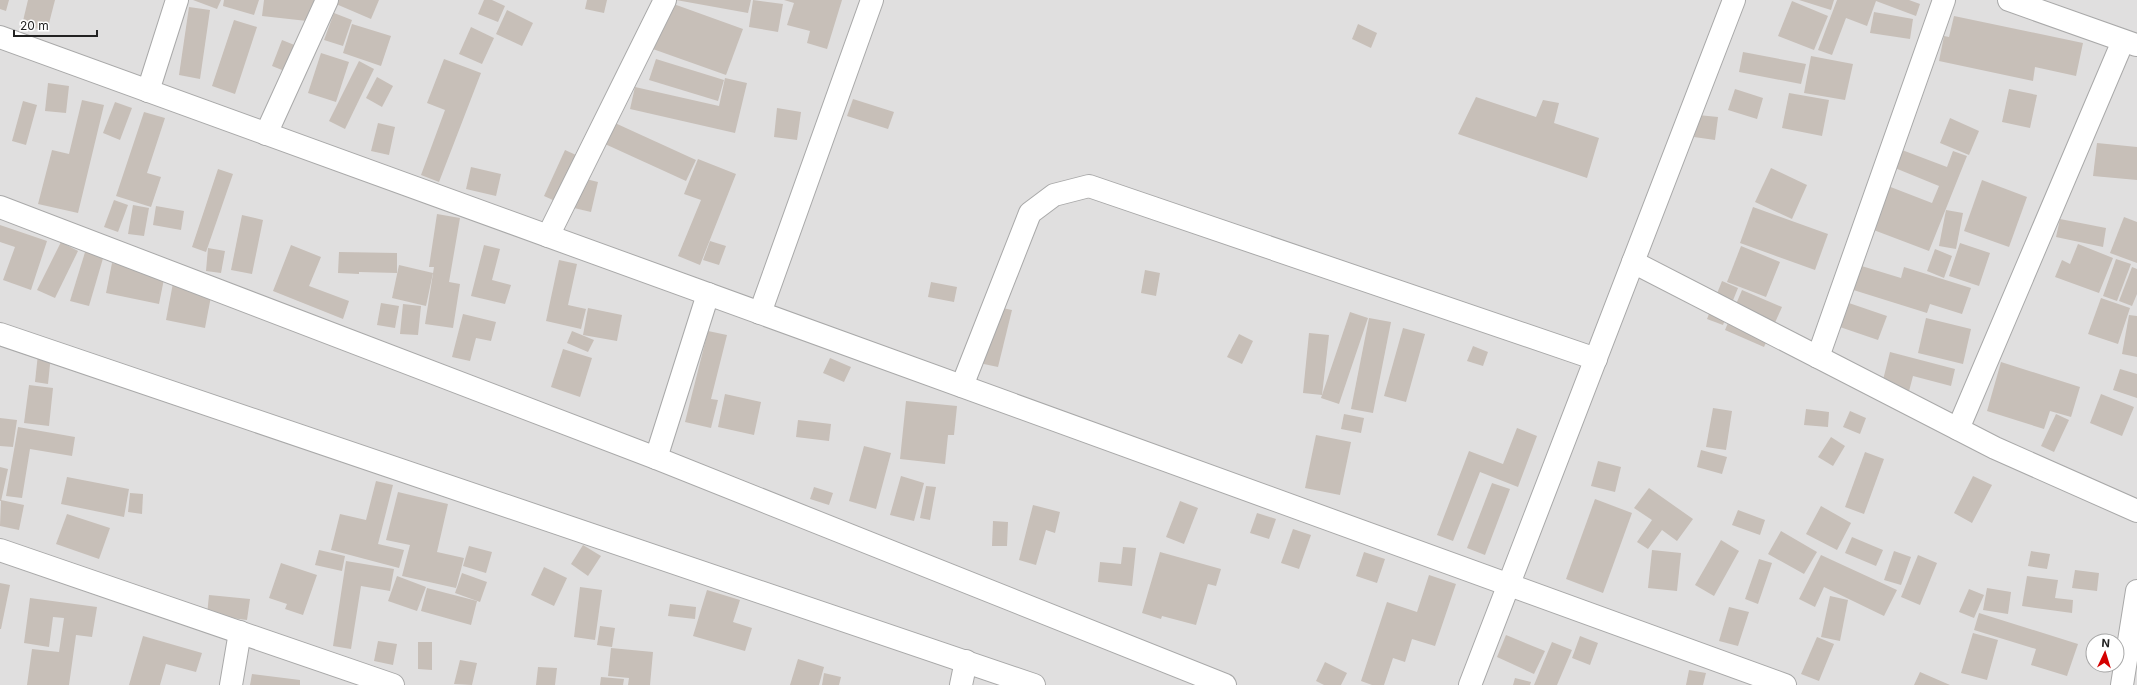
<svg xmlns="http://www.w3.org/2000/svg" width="2137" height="685" viewBox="0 0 2137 685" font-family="Inter,sans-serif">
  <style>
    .residential { fill: #e0dfdf; fill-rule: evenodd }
    .building { fill: #c7bfb8 }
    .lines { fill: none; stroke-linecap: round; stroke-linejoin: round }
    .minor-casing { stroke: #a9a9a9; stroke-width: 24 }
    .minor { stroke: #fff; stroke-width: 22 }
  </style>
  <rect width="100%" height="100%" fill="#f2efe9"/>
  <!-- residential -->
  <path class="residential" d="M0 0H2137V685H0ZM2093 641H2117V665H2093Z"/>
  <!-- building -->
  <g class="building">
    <path d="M0 0H9L6 11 0 9Z"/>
    <path d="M28 0H55L47 31 22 25Z"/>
    <path d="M193 0H221L217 9Z"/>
    <path d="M224 0H259L254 15 223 6Z"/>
    <path d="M264 0H318L316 22 262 16Z"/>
    <path d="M338 0H379L371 19 336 4Z"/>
    <path d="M484 0H492L505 6 498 22 478 14Z"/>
    <path d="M587 0H607L604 13 585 9Z"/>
    <path d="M676 0H751L748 13Z"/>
    <path d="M753 0 783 4 778 32 749 27Z"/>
    <path d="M784 0H842L827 49 807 43 810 31 787 25 794 3Z"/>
    <path d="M1799 0H1834L1831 10Z"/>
    <path d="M1837 0H1909L1920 4 1916 16 1876 1 1867 26 1846 18 1832 55 1818 50Z"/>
    <path d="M1792 1 1828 16 1814 50 1778 36Z"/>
    <path d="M668 2 743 29 726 75 650 48Z"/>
    <path d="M189 7 210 10 200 79 179 75Z"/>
    <path d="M507 10 533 23 522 46 496 34Z"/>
    <path d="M1874 12 1913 19 1910 39 1870 33Z"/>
    <path d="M334 13 352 20 343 46 324 40Z"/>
    <path d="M1954 16 2083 43 2076 76 2035 67 2033 81 1939 61 1944 36 1949 37Z"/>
    <path d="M234 20 257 27 235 94 212 86Z"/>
    <path d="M352 24 391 36 381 66 343 53Z"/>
    <path d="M1358 24 1377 33 1371 48 1352 39Z"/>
    <path d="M471 27 494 38 482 64 459 54Z"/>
    <path d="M282 40 297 46 287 72 272 66Z"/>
    <path d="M1743 52 1806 64 1801 84 1739 72Z"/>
    <path d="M321 53 349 62 336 102 308 93Z"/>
    <path d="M1811 56 1853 64 1845 100 1804 93Z"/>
    <path d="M444 59 481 73 439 182 421 175 445 110 427 103Z"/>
    <path d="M656 59 724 80 718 101 649 80Z"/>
    <path d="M359 61 374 69 345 129 329 121Z"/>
    <path d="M377 77 393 86 382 107 366 98Z"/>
    <path d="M725 78 747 83 735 133 630 109 635 87 719 106Z"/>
    <path d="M48 83 69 86 66 113 45 111Z"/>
    <path d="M1735 89 1763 98 1757 119 1728 110Z"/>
    <path d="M2009 89 2037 95 2030 128 2002 122Z"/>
    <path d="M1789 93 1829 100 1822 136 1782 128Z"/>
    <path d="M1476 97 1536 117 1543 100 1559 103 1554 123 1599 138 1587 178 1458 134Z"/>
    <path d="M853 99 894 112 888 129 847 116Z"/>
    <path d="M82 100 104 105 78 213 38 204 52 150 69 154Z"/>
    <path d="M23 101 37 105 26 145 12 141Z"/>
    <path d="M115 102 132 108 120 140 103 133Z"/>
    <path d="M777 108 801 112 797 140 774 137Z"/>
    <path d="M144 112 165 118 147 173 161 177 151 207 116 196Z"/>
    <path d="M1698 115 1718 117 1715 140 1694 137Z"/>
    <path d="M1950 118 1979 131 1969 155 1940 143Z"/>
    <path d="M378 123 395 127 389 155 371 151Z"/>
    <path d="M615 123 696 160 686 181 605 144Z"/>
    <path d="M2097 143 2137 147V180L2093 176Z"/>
    <path d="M565 150 587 160 566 206 544 196Z"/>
    <path d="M1902 150 1947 167 1953 151 1967 156 1929 251 1871 229 1888 186 1932 203 1939 186 1895 168Z"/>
    <path d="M698 159 736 174 700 265 678 256 701 200 684 194Z"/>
    <path d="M471 167 501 174 496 196 466 189Z"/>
    <path d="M1771 168 1807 185 1792 219 1755 202Z"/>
    <path d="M218 169 233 174 206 252 192 247Z"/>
    <path d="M582 178 598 182 591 212 574 208Z"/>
    <path d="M1982 180 2027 197 2009 247 1964 231Z"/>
    <path d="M114 200 128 205 118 232 104 227Z"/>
    <path d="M133 205 149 208 144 236 128 234Z"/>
    <path d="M156 206 184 211 181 230 153 225Z"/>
    <path d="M1753 207 1828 234 1815 270 1740 243Z"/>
    <path d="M1946 210 1963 213 1956 249 1939 246Z"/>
    <path d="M437 214 460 218 449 282 460 284 453 328 425 324 434 267H429Z"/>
    <path d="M242 215 263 220 252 274 231 270Z"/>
    <path d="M2124 217 2137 222V263L2110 253Z"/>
    <path d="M2060 219 2106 228 2103 247 2056 237Z"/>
    <path d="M0 225 47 241 31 290 3 280 15 247 0 242Z"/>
    <path d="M710 241 726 246 719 265 703 260Z"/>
    <path d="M61 242 78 251 55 298 37 290Z"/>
    <path d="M1960 243 1990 253 1979 286 1949 276Z"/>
    <path d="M2078 244 2113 258 2099 293 2055 277 2062 260 2070 264Z"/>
    <path d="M291 245 321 257 309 286 349 301 343 319 273 291Z"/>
    <path d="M484 245 500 249 492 280 511 285 505 304 471 296Z"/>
    <path d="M1741 246 1780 262 1766 297 1727 282Z"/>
    <path d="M208 248 225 251 221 273 206 271Z"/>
    <path d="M86 249 104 255 89 306 70 301Z"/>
    <path d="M1935 249 1952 256 1944 278 1927 271Z"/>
    <path d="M339 252 397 253V273L359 272V274L338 273Z"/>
    <path d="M2116 259 2131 264 2117 301 2103 296Z"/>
    <path d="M559 260 577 264 568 305 586 309 581 329 546 321Z"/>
    <path d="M112 263 165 274 159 304 106 293Z"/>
    <path d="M1855 264 1901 278 1904 267 1971 288 1962 314 1930 304 1927 313 1847 288Z"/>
    <path d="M399 265 433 273 426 306 392 298Z"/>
    <path d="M2132 267 2137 269V294L2132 306 2119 301Z"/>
    <path d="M1145 270 1160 273 1156 296 1141 293Z"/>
    <path d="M1722 281 1738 288 1723 325 1707 319Z"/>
    <path d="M931 282 957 287 954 302 928 297Z"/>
    <path d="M173 283 212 291 205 328 166 320Z"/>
    <path d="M1742 290 1782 307 1764 347 1725 330Z"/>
    <path d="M2101 298 2130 308 2118 344 2088 334Z"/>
    <path d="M1843 301 1887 316 1878 340 1834 325Z"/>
    <path d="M381 303 399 306 395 328 377 325Z"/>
    <path d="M403 304 421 306 418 335 400 334Z"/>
    <path d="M993 306 1012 310 998 367 979 363Z"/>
    <path d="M588 308 622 315 617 341 583 335Z"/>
    <path d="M1350 312 1368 318 1339 404 1321 398Z"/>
    <path d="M463 314 496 322 491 341 476 338 470 361 452 357Z"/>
    <path d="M2129 315 2137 316V357L2122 354Z"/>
    <path d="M1369 318 1391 322 1373 413 1351 409Z"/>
    <path d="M1926 318 1971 329 1963 364 1918 353Z"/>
    <path d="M1403 328 1425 334 1406 402 1384 396Z"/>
    <path d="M572 331 594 340 588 352 567 343Z"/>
    <path d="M708 331 727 335 711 399 718 400 711 428 685 422Z"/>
    <path d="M1309 333 1329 335 1322 395 1303 393Z"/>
    <path d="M1239 334 1253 341 1242 364 1227 357Z"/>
    <path d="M1473 346 1488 352 1483 366 1467 361Z"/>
    <path d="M563 349 592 358 580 397 551 387Z"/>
    <path d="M1890 352 1955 369 1951 386 1913 376 1908 395 1881 388Z"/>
    <path d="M38 354 51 355 48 384 35 382Z"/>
    <path d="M830 358 851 367 844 382 823 373Z"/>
    <path d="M2001 362 2080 387 2071 417 2050 411 2044 429 1987 411Z"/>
    <path d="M2120 369 2137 374V398L2113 390Z"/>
    <path d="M29 385 53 388 49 426 24 423Z"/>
    <path d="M725 394 761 402 754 435 718 427Z"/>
    <path d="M2101 394 2134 407 2122 436 2090 423Z"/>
    <path d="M906 401 957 406 954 435H948L945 464 900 459Z"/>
    <path d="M1713 408 1732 411 1726 450 1706 447Z"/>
    <path d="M1806 409 1829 412 1828 427 1804 425Z"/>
    <path d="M1850 411 1866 418 1860 434 1843 427Z"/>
    <path d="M1344 414 1364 418 1361 433 1341 429Z"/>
    <path d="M2056 414 2069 420 2054 452 2041 446Z"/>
    <path d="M0 418 17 420 13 447 0 446Z"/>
    <path d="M798 420 831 424 829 441 796 437Z"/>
    <path d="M18 427 75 437 72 456 30 449 22 498 6 496Z"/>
    <path d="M1517 428 1537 436 1518 487 1480 472 1453 541 1437 535 1469 451 1503 464Z"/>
    <path d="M1316 435 1351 442 1340 495 1305 488Z"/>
    <path d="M1831 437 1845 446 1833 466 1818 457Z"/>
    <path d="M864 446 891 453 876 509 849 501Z"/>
    <path d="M1701 450 1727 457 1722 474 1697 467Z"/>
    <path d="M1865 452 1884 459 1864 514 1845 507Z"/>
    <path d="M1598 461 1621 467 1615 492 1591 486Z"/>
    <path d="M0 467 8 469 1 501H0Z"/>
    <path d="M901 476 924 483 914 521 890 515Z"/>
    <path d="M1973 476 1992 485 1972 523 1954 513Z"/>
    <path d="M67 477 129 489 124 517 61 504Z"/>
    <path d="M376 481 393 485 378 544 404 550 399 568 331 550 340 514 366 520Z"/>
    <path d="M1492 483 1510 489 1485 555 1467 548Z"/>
    <path d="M926 486 936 487 930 520 920 518Z"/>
    <path d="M814 487 833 493 829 505 810 499Z"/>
    <path d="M1649 488 1693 519 1677 541 1662 530 1648 549 1637 542 1652 520 1634 508Z"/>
    <path d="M398 492 448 504 437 552 464 558 456 588 402 576 410 545 386 540Z"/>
    <path d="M130 493 143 494 142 514 128 512Z"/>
    <path d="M1595 499 1632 513 1603 593 1566 579Z"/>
    <path d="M1 500 24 505 19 530 0 526Z"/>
    <path d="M1180 501 1198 508 1184 544 1166 537Z"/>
    <path d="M1033 505 1060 512 1055 533 1046 530 1036 565 1019 560Z"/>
    <path d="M1821 506 1851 523 1837 550 1806 534Z"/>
    <path d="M1738 510 1765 520 1760 535 1732 525Z"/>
    <path d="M1257 513 1276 519 1269 539 1250 533Z"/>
    <path d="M67 514 110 528 99 559 56 544Z"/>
    <path d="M993 521 1008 522 1007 546H992Z"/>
    <path d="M1293 529 1311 535 1299 569 1281 563Z"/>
    <path d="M1781 531 1817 552 1804 574 1768 554Z"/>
    <path d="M1852 537 1883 550 1876 566 1845 553Z"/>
    <path d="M1721 540 1739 551 1714 596 1695 585Z"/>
    <path d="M583 545 601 556 588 576 571 564Z"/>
    <path d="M469 546 492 552 486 573 463 566Z"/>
    <path d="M1123 547 1136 548 1132 586 1098 582 1100 562 1121 564Z"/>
    <path d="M319 550 345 556 342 571 315 565Z"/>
    <path d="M1652 550 1681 553 1677 591 1648 588Z"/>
    <path d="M1894 551 1911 557 1901 585 1884 580Z"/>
    <path d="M2031 551 2050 554 2047 569 2028 566Z"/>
    <path d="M1160 552 1221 569 1216 586 1208 584 1196 625 1162 616 1161 619 1142 613Z"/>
    <path d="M1364 552 1385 559 1377 583 1356 576Z"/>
    <path d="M1821 555 1897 590 1884 616 1824 587 1815 607 1799 599Z"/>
    <path d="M1918 555 1937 563 1920 605 1901 597Z"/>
    <path d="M1759 559 1772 563 1758 604 1745 599Z"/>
    <path d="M346 561 394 569 390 591 361 586 351 649 333 646Z"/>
    <path d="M281 563 317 575 303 615 285 609 287 604 269 598Z"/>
    <path d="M544 567 567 578 554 606 531 595Z"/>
    <path d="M2075 570 2099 573 2097 591 2072 588Z"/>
    <path d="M462 573 487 582 480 602 455 593Z"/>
    <path d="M1429 575 1456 584 1435 646 1412 639 1405 662 1393 658 1384 685H1372L1361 681 1387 602 1417 612Z"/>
    <path d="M397 576 426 587 417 611 388 601Z"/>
    <path d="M2027 576 2058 580 2055 598 2073 600 2072 613 2022 606Z"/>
    <path d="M0 583 10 585 1 629H0Z"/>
    <path d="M580 587 602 590 595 640 574 637Z"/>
    <path d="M427 588 477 601 471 625 421 611Z"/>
    <path d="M1987 588 2011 592 2008 614 1983 610Z"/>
    <path d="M1969 589 1984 595 1974 618 1959 612Z"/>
    <path d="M707 590 740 600 733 622 752 628 745 651 693 636Z"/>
    <path d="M209 595 250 599 247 620 207 615Z"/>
    <path d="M1830 596 1848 600 1840 641 1821 637Z"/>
    <path d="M30 598 97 607 92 637 76 635 69 685H27L32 649 59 652 64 618 53 617 49 647 24 643Z"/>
    <path d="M670 604 696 607 695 619 668 616Z"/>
    <path d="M1729 607 1749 612 1738 646 1719 641Z"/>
    <path d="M1979 613 2078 644 2067 676 2031 665 2036 649 1974 630Z"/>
    <path d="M600 626 615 628 612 647 597 645Z"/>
    <path d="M1973 633 1998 640 1987 680 1961 673Z"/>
    <path d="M1506 635 1545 651 1534 674 1497 657Z"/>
    <path d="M143 636 202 653 196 672 166 664 160 685H129Z"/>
    <path d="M1580 636 1598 643 1590 665 1572 658Z"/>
    <path d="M1817 637 1834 644 1819 681 1801 674Z"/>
    <path d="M378 641 397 644 393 665 374 661Z"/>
    <path d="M418 642H432V670L418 669Z"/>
    <path d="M1552 642 1572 650 1557 685H1534Z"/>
    <path d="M611 648 653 652 650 685H628L629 678 608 676Z"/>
    <path d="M798 659 824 667 819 685H790Z"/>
    <path d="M460 660 477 663 472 685 454 684Z"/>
    <path d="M1325 662 1347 673 1341 685H1324L1316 681Z"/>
    <path d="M538 667 557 668 555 685H536Z"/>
    <path d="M1689 670 1706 673 1703 685H1686Z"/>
    <path d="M1920 672 1950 685H1914Z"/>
    <path d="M824 673 841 677 839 685H822Z"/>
    <path d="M252 674 300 680V685H250Z"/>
    <path d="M601 677 624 679 623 685H600Z"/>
    <path d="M1515 678 1531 682 1530 685H1513Z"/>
  </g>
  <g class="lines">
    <defs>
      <g id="minor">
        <path d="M2009 0 2136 45"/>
        <path d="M0 37 1785 685"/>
        <path d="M148 91 177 0"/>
        <path d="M266 134 327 0"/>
        <path d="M0 207 656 458 1225 685"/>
        <path d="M548 236 665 0"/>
        <path d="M1633 262 1995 448 2137 511"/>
        <path d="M760 313 872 0"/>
        <path d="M0 334 1034 685"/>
        <path d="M1818 357 1944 0"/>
        <path d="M962 386 1030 213 1054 195 1089 186 1596 359"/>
        <path d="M1958 429 2123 41"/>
        <path d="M656 458 708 294"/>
        <path d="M0 550 393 685"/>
        <path d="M231 685 240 632"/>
        <path d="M961 685 966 661"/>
        <path d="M1470 685 1734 0"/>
        <path d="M2122 685 2137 591"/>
      </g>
    </defs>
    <!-- minor casing -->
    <use href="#minor" class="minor-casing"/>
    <!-- minor -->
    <use href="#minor" class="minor"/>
  </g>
  <!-- north arrow -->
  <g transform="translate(2105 653) rotate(4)"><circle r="19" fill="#ffffff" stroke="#a7a7a7"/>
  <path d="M0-3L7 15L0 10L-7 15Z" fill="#d40000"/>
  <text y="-6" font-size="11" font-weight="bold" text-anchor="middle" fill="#222222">N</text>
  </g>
  <!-- scale -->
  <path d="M14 30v6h83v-6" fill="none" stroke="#222222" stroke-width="2"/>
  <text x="20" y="30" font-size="12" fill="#222222" stroke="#ffffff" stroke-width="3" paint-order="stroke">20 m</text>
</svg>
